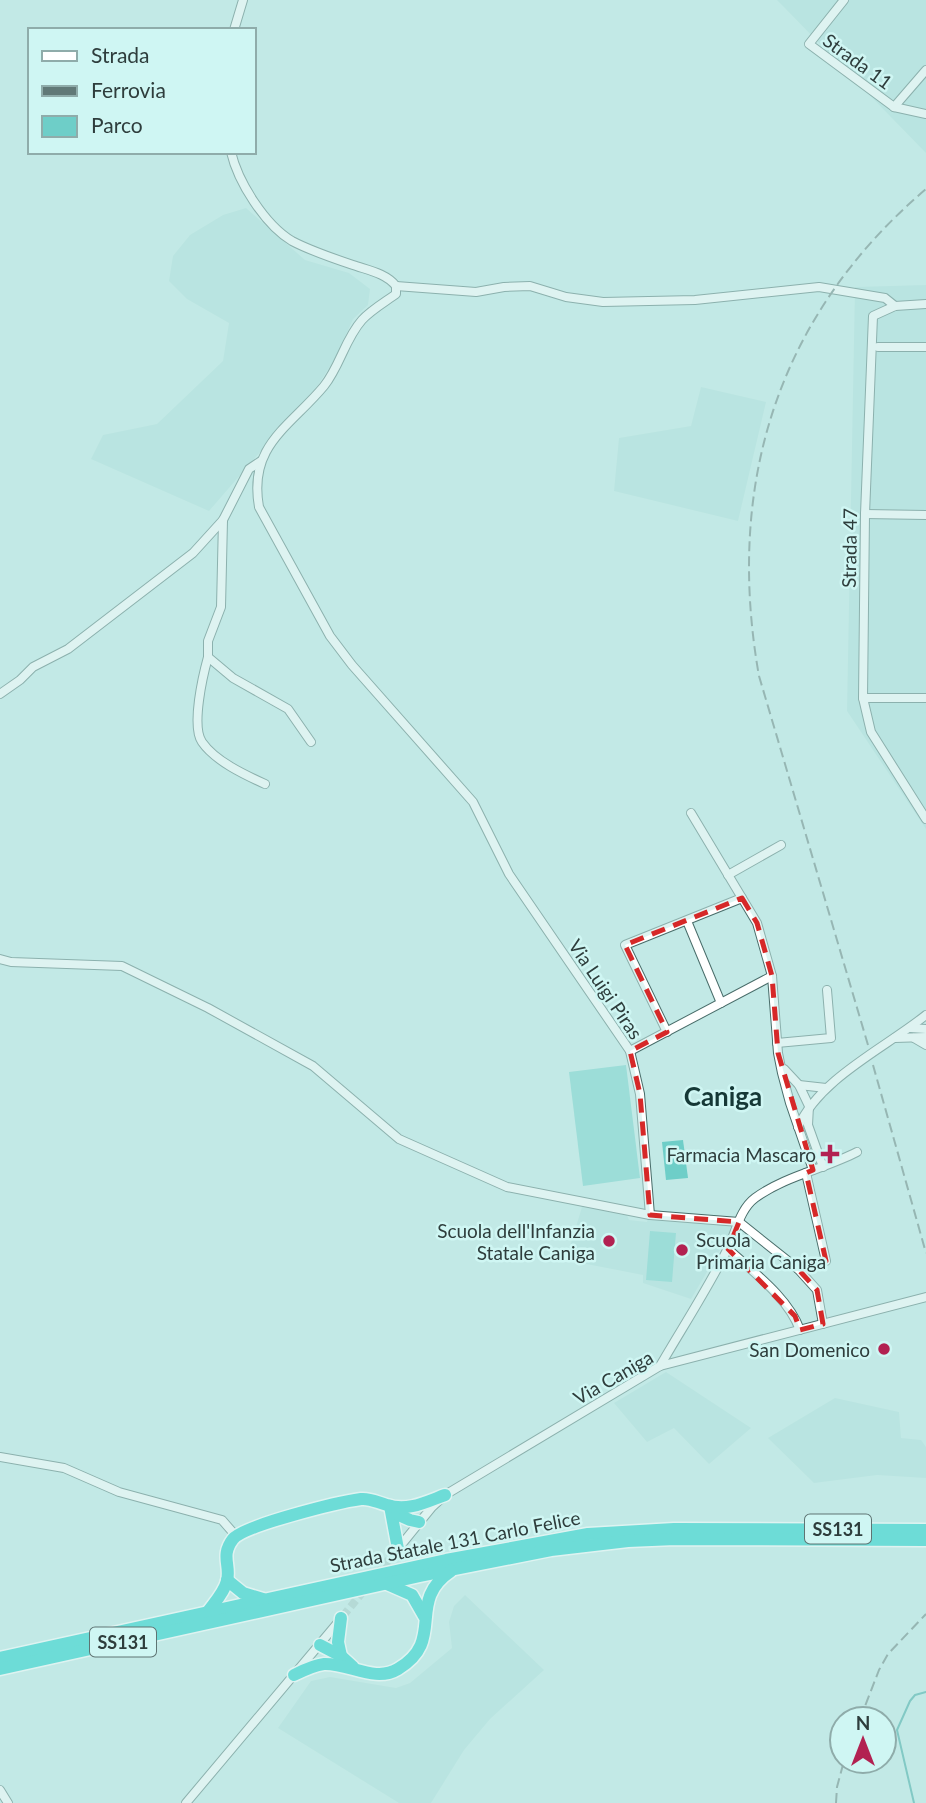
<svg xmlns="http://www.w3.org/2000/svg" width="926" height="1803" viewBox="0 0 926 1803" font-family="Lato,sans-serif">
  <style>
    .built { fill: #aededb }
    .green { fill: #6ecec8 }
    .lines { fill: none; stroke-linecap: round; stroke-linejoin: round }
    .stream { stroke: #33a29d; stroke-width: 2 }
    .minor-tunnel { stroke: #a4c7c4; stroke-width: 8; stroke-dasharray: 8 4; stroke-linecap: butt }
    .minor-casing { stroke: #496d6a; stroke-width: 10 }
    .highway-casing { stroke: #fff; stroke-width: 15 }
    .minor { stroke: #fff; stroke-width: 8 }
    .highway { stroke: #06ccc5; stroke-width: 12 }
    .rail { stroke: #617977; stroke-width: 2; stroke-dasharray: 10 5; stroke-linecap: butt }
    .marked { fill: none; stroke: #d62828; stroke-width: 5; stroke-dasharray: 14 9; stroke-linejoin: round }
    .poi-dot { fill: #b22151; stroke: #cff6f3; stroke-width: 2.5 }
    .labels { text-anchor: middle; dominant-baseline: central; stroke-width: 5; stroke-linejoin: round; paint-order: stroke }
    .shield { fill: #cff6f3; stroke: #5e7473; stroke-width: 2 }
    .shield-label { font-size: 18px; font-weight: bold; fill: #2e3d3c }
    .street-label { font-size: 19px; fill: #2e3d3c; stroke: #cff6f3 }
    .poi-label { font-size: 19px; fill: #2e3d3c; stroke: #cff6f3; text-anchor: end }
    .district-label { font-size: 26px; font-weight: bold; fill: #153836; stroke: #cff6f3 }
  </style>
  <rect width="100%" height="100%" fill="#c2e9e6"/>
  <!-- built -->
  <g class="built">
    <path d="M777 0H926V153L782 5Z"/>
    <path d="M246 208 305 260 349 273 370 289 368 305 353 319 336 357 318 385 209 511 91 459 103 435 157 424 223 361 229 323 187 299 169 281 173 256 190 235 223 215Z"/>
    <path d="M926 285V829L847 711 855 287Z"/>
    <path d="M701 387 766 402 738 521 614 491 619 438 691 426Z"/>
    <path d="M582 1207 626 1213 629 1220 647 1222 648 1218 734 1226 691 1299 643 1283V1275L566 1260Z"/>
    <path d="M666 1372 751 1428 709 1464 674 1428 647 1442 614 1403Z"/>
    <path d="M835 1398 899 1412 901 1438 921 1440 926 1447V1478L877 1475 814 1483 768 1438Z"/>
    <path d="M465 1595 544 1670 490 1719 464 1750 431 1803H399L278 1728 311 1681 330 1677 396 1688 410 1683 452 1648 449 1622 454 1606Z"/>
  </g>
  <!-- green -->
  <g class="green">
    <path d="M626 1065 640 1178 583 1186 569 1072Z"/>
    <path d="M683 1140 688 1178 666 1180 662 1142Z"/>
    <path d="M650 1231 676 1233 672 1282 646 1280Z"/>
  </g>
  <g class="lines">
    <!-- stream -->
    <path class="stream" d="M914 1803 897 1730 910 1701 915 1695 926 1692"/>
    <!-- minor-tunnel -->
    <g class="minor-tunnel">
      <path d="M376 1575 397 1550"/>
      <path d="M343 1616 366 1588"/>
    </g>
    <defs>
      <g id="minor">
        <path d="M844 0 809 44 894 107 926 70"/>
        <path d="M234 30 243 0"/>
        <path d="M894 107 926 114"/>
        <path d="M231 152C238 182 265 225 292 241 311 251 332 258 353 265 367 270 386 273 396 286"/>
        <path d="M396 286V294C385 302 371 310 362 320 345 339 340 366 324 386 290 427 248 445 259 507L330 636 352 665 473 802 509 874 630 1051 640 1094 650 1215"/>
        <path d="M396 286 476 292 504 287 530 286 566 297 603 302 695 300 819 287 885 298 895 306"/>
        <path d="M926 304 895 306 873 316 865 514 863 698 871 732 926 819"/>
        <path d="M878 347H926"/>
        <path d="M865 514 926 515"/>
        <path d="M223 520 221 607 208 641V657L233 678 288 709 311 742"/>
        <path d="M208 657C203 675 191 726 202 742 215 761 245 775 265 784"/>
        <path d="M0 694 20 680 33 667 68 649 193 553 223 520 249 469 261 461"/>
        <path d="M863 698H926"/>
        <path d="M691 813 757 923 772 976 778 1053 782 1073 790 1103 813 1170"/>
        <path d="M728 875 781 845"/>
        <path d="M687 921 721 1003"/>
        <path d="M0 959 11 962 122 966 208 1008 313 1066 399 1139 507 1187 650 1215 739 1222 798 1269 817 1290 823 1324"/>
        <path d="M910 1028 926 1029"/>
        <path d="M667 1032 625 945 742 898"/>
        <path d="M895 1038 926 1037"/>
        <path d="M914 1038 926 1045"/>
        <path d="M777 1043 831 1038 827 990"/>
        <path d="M630 1051 772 976"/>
        <path d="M784 1069 799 1085 809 1106 808 1125 823 1167"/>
        <path d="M799 1085 826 1088"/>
        <path d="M798 1127C820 1078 885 1048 926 1015"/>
        <path d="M728 1249C753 1272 788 1297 800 1330"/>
        <path d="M798 1269 826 1261 806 1173"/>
        <path d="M660 1366C682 1328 707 1290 727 1250 736 1233 739 1210 755 1198 785 1176 824 1169 857 1152"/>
        <path d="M0 1457 64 1468 119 1492 222 1520 236 1536"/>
        <path d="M397 1550 432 1507 445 1495 660 1366 926 1297"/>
        <path d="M0 1790 8 1803"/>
        <path d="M186 1803 340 1620"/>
      </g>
      <g id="highway">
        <path d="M390 1506 398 1549"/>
        <path d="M392 1512 410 1520 419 1522"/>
        <path d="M227 1580 243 1593 263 1599"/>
        <path d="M387 1584 412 1595 424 1616"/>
        <path d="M207 1613C214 1603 224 1593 227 1581 231 1565 220 1556 233 1539 245 1525 339 1502 361 1499 371 1498 378 1503 387 1505 407 1512 426 1502 445 1495"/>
        <path d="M341 1618 338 1642 341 1656"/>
        <path d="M320 1645 341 1656 353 1667"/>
        <path d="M0 1658 446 1560 588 1534 674 1529 926 1530"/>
        <path d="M0 1669 420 1576 551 1550 628 1541 675 1539 926 1540"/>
        <path d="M294 1675C304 1670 314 1665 324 1664 349 1663 375 1683 398 1669 447 1640 405 1602 451 1571"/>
      </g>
    </defs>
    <!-- minor casing -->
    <use href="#minor" class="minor-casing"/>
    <!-- highway casing -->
    <use href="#highway" class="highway-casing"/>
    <!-- minor -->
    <use href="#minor" class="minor"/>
    <!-- highway -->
    <use href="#highway" class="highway"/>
    <!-- rail -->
    <g class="rail">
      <path d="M868 1045 759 676C725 485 777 316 926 189"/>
      <path d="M873 1065 926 1253"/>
      <path d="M860 1719 879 1670 888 1654 926 1614"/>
      <path d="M836 1803 837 1787 844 1761"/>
    </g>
  </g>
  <!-- marked area -->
  <path d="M0 0H926V1803H0ZM742 898 757 923 772 976 778 1053 813 1170 806 1173 826 1261 798 1269 817 1290 823 1324 800 1330 795 1316 728 1249 739 1222 650 1215 640 1094 630 1051 667 1032 625 945Z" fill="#c2e9e6" fill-opacity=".55" fill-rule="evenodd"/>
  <path class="marked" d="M742 898 757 923 772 976 778 1053 813 1170 806 1173 826 1261 798 1269 817 1290 823 1324 800 1330 795 1316 728 1249 739 1222 650 1215 640 1094 630 1051 667 1032 625 945Z"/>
  <!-- markers -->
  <g class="poi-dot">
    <path d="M826.5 1143.5h7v7h7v7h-7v7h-7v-7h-7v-7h7z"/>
    <circle cx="609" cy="1241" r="7"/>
    <circle cx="682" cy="1250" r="7"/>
    <circle cx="884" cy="1349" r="7"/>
  </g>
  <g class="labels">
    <!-- shield labels -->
    <g class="shield">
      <rect x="805" y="1514.5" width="66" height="29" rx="5"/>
      <rect x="90" y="1627.5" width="66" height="29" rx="5"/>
    </g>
    <g class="shield-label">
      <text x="838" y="1529">SS131</text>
      <text x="123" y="1642">SS131</text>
    </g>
    <!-- street labels -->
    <g class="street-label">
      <text transform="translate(858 61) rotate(36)">Strada 11</text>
      <text transform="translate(849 548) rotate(-89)">Strada 47</text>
      <text transform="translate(606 989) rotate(56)">Via Luigi Piras</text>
      <text transform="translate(613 1377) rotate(-30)">Via Caniga</text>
      <text transform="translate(455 1541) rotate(-11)">Strada Statale 131 Carlo Felice</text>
    </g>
    <!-- poi labels -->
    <g class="poi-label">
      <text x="816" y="1154">Farmacia Mascaro</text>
      <text x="595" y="1230">Scuola dell'Infanzia<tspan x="595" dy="22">Statale Caniga</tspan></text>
      <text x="696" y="1239" text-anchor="start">Scuola<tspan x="696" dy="22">Primaria Caniga</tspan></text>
      <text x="870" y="1349">San Domenico</text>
    </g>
    <!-- district labels -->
    <g class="district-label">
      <text x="723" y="1096">Caniga</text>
    </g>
  </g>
  <!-- legend -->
  <rect x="28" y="28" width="228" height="126" fill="#cff6f3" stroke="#8facaa" stroke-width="2"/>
  <rect x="42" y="51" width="35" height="10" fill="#ffffff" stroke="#8facaa" stroke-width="2"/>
  <text x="91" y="63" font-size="21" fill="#2e3d3c">Strada</text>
  <rect x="42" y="86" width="35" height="10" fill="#617977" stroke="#8facaa" stroke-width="2"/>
  <text x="91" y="98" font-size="21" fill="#2e3d3c">Ferrovia</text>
  <rect x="42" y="116" width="35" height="21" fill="#6ecec8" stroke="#8facaa" stroke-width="2"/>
  <text x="91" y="133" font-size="21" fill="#2e3d3c">Parco</text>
  <!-- north arrow -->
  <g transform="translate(863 1740)"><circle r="33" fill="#cff6f3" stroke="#8facaa" stroke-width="2"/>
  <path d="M0-5L12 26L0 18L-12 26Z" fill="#b22151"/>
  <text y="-10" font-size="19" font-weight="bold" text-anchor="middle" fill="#2e3d3c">N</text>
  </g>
</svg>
